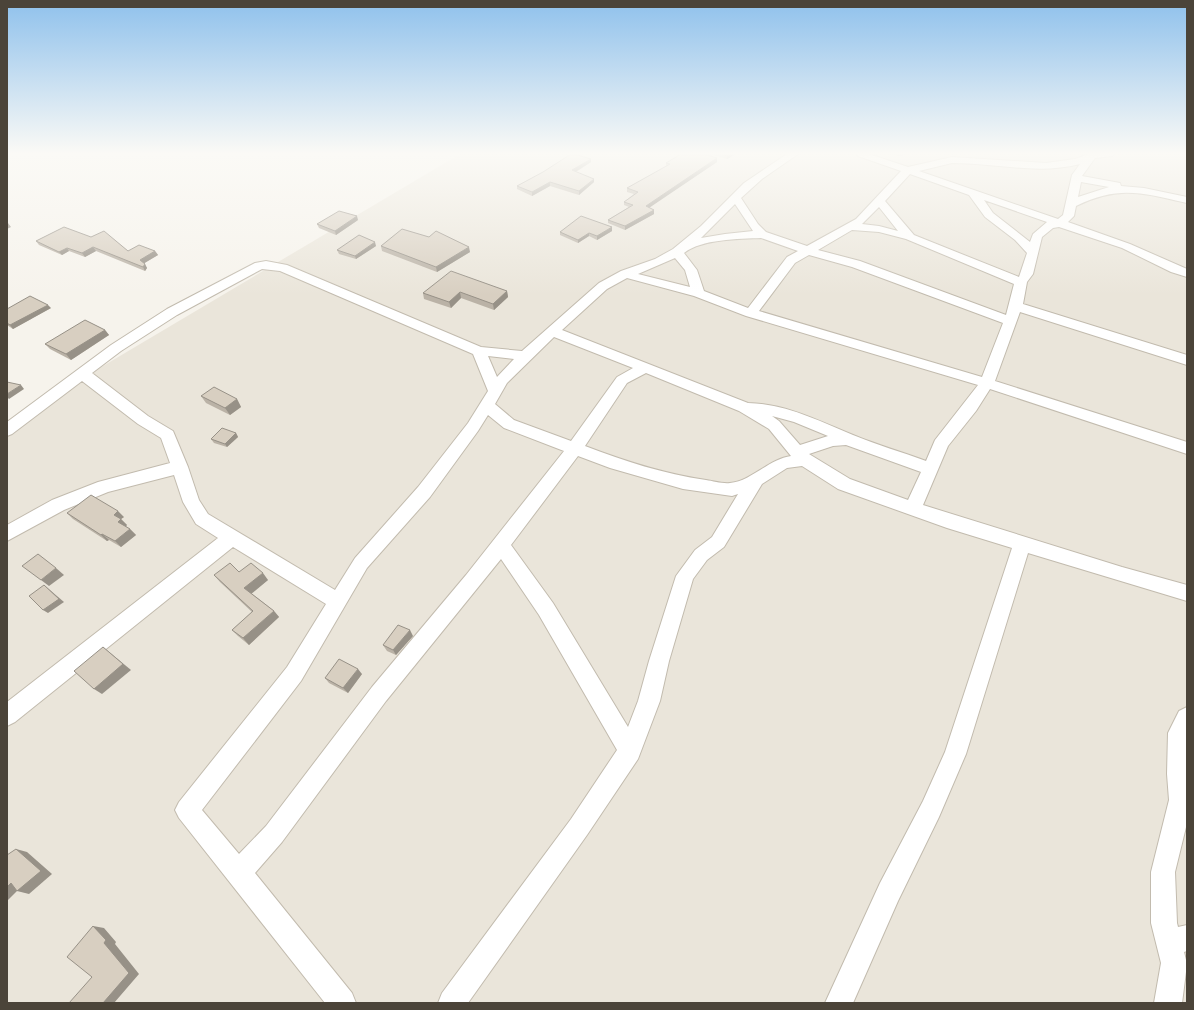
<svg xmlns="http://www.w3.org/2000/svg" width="1194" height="1010" viewBox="0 0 1194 1010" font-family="Lato,sans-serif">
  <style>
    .residential { fill: #eae5da }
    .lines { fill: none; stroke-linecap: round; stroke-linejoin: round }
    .street-casing { stroke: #c2bbae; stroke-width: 2 }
    .street { fill: #fff; fill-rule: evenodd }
    .wall { fill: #bab2a6 }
    .shaded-wall { fill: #979187 }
    .building { fill: #d8cfc1; stroke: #979187 }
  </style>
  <rect width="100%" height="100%" fill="#f6f3ec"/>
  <!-- residential -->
  <path class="residential" d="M460 154H1187V1003H7V423Z"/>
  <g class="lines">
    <defs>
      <g id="street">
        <path d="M787 154H798L762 179 741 198 758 224 766 232 807 246 856 219 901 171 858 156 856 154H869L908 167 952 157 1046 163 1075 159 1089 154H1114L1112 156 1095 158 1082 176 1120 183 1121 186 1144 188 1187 197V203C1141 193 1120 185 1076 206L1074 216 1068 222 1130 244 1187 269V277L1171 272 1122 248 1059 227 1053 228 1042 237 1033 274 1027 282 1023 304 1187 355V365L1020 312 995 381 1187 442V454L990 389 976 411 948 446 923 505 1122 567 1187 585V601L1028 553 966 754 939 817 898 901 853 1003H825L880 883 923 801 945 752 1012 548 947 528 838 489 802 466 787 468 762 484 724 547 707 560 693 579 669 661 660 701 638 759 587 835 468 1003H438L442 993 571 819 617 750 539 615 501 559 386 701 282 842 255 873 352 993 356 1003H325L179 818 175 810 179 802 287 667 326 604 233 547 15 722 7 726V702L218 538 196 524 183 502 174 475 108 492 64 510 7 541V525L52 500 98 482 170 463 161 438 138 424 82 381 12 434 7 436V422L111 345 167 309 255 263 266 261 287 265 481 347 522 351 599 283 621 271 655 259 673 249 701 226 744 183ZM952 163C995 163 1038 175 1080 164L1072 175 1063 215 1058 219 919 171ZM910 174 969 195 985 217 1015 240 1027 253 1019 277 914 235 885 201ZM1081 182 1109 187 1078 197ZM984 200 1047 222 1033 234 1030 242 993 213ZM735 204 753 231 725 234 701 238ZM879 207 898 231 879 226 862 224ZM852 230 879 232 906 239 1014 284 1006 315 860 261 818 250ZM761 238 798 251 787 257 748 308 704 291 697 270 684 253C701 239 739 239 761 238ZM809 255 852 267 1003 323 982 377 759 311 795 263ZM675 258 685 270 690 287 638 274ZM262 269 280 271 473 354 488 391 468 423 418 487 355 558 335 590 208 514 199 500 188 467 173 431 148 416 92 373 121 351 177 315ZM627 278 694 296 746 316 978 385 935 440 926 461C902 452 877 445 853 435 819 421 786 404 748 403L562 330 607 289ZM554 337 633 368 617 377 571 441 514 420 495 404 507 383ZM488 356 514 359 497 377ZM646 373 739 411 769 429 791 456C769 459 750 482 730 483 723 484 713 481 706 480 664 474 624 461 585 446L627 383ZM488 415 504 428 564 451 466 575 372 687 266 826 239 854 202 810 301 681 367 568 430 497 478 431ZM772 416 794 422 828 436 800 445 779 421ZM846 445 921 472 908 500 850 479 809 454 833 446ZM578 456 610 468 683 489 732 496 738 494 712 537 695 550 676 576 649 661 638 701 628 727 553 603 511 545Z"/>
        <path d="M1187 707V823L1175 872 1177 923 1178 927 1187 925V951L1184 952 1187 964 1182 1003H1154L1161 963 1151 923V872L1169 800 1167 774 1168 733 1179 711Z"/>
      </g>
    </defs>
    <!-- street casing -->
    <use href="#street" class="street-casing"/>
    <!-- street -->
    <use href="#street" class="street"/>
  </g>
  <!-- wall -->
  <g class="wall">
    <path d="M710 154H736L727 159Z"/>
    <path d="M887 154H904L902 156Z"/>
    <path d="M717 158V162L649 207 654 210V214L625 230 608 223V220L629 207 624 205V202L634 194 627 192V188L666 167V163Z"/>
    <path d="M591 159V162L576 172 594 182 579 195 550 186 532 196 517 189V186Z"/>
    <path d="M358 220 336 235 319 228 317 224Z"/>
    <path d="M612 231 597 240 589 236 578 243 560 235V232Z"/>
    <path d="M36 241 128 251H155L158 255 144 263 147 268 145 271 96 251 85 257 69 251 62 255 39 245Z"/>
    <path d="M376 246 356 259 339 254 337 250Z"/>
    <path d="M381 246 470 252 437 272 382 251Z"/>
    <path d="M507 291 508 297 494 310 461 298 451 308 424 299 423 293Z"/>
    <path d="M51 308 13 329 7 325V309Z"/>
    <path d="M105 330 109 335 71 360 50 349 45 344Z"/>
    <path d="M201 396 237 399 241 407 230 415 206 403Z"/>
    <path d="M236 433 238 437 227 447 214 443 211 439Z"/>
    <path d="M67 513 124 517 121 519 127 525 126 526 130 529 136 535 121 547 109 540 107 541 73 519Z"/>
    <path d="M239 572 268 580 251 593 274 611 279 617 249 645 238 636 232 630 252 612 220 582 214 575Z"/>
    <path d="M413 636 396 655 387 651 383 645Z"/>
    <path d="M362 674 348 693 329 683 325 678Z"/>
  </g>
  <!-- shaded-wall -->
  <g class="shaded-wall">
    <path d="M731 154H736L727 159V156Z"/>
    <path d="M717 158V162L646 210V206Z"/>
    <path d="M591 159V162L572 174V170Z"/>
    <path d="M594 179V182L579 195V191Z"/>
    <path d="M550 182V186L532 196V192Z"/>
    <path d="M654 210V214L625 230V226Z"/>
    <path d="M357 216 358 220 336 235 335 231Z"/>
    <path d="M8 223 11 227 7 229V224Z"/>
    <path d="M612 227V231L597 240V236Z"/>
    <path d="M589 233V236L578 243V240Z"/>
    <path d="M375 242 376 246 356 259 355 256Z"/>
    <path d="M93 247 96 251 85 257 82 253Z"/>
    <path d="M469 247 470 252 437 272 436 267Z"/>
    <path d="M67 248 69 251 62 255 59 252Z"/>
    <path d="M155 251 158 255 143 264 140 260Z"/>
    <path d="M145 264 147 268 145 271 143 267Z"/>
    <path d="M507 291 508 297 494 310 493 304Z"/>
    <path d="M460 292 461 298 451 308 449 302Z"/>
    <path d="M48 305 51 308 13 329 10 325Z"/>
    <path d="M105 330 109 335 71 360 66 354Z"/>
    <path d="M21 385 24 389 9 399 7 397V394Z"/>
    <path d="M237 399 241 407 230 415 225 408Z"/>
    <path d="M236 433 238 437 227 447 225 444Z"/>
    <path d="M118 511 124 517 121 519 127 525 124 528 118 522 114 515Z"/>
    <path d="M130 529 136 535 121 547 115 541Z"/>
    <path d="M102 534 109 540 107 541 101 535Z"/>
    <path d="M56 568 64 575 49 586 41 580Z"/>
    <path d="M263 573 268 580 250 595 244 588Z"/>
    <path d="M44 585 64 602 48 613 43 610Z"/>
    <path d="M274 611 279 617 249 645 243 638Z"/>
    <path d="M410 630 413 636 396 655 393 650Z"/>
    <path d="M103 647 131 670 102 694 94 689Z"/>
    <path d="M358 669 362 674 348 693 343 688Z"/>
    <path d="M16 849 27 852 52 874 29 894 17 891Z"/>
    <path d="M11 883 23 885 7 901V887Z"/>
    <path d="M93 926 104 928 116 942 115 944 139 974 114 1003H103Z"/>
  </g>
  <!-- building -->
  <g class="building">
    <path d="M571 154H574L591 159 572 170 594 179 579 191 550 182 532 192 517 186 543 172Z"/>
    <path d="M681 154H704L717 158 646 206 654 210 625 226 608 220 633 205 624 202 638 192 627 188 670 164 666 163Z"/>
    <path d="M720 154H731L727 156Z"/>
    <path d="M339 211 357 216 335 231 317 224Z"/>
    <path d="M581 216 612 227 597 236 589 233 578 240 560 232Z"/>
    <path d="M64 227 91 237 104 231 128 251 139 245 155 251 140 260 145 264 143 267 93 247 82 253 67 248 59 252 36 241Z"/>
    <path d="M402 229 429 237 436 231 469 247 436 267 381 246Z"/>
    <path d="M359 235 375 242 355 256 337 250Z"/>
    <path d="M451 271 507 291 493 304 460 292 449 302 423 293Z"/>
    <path d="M30 296 48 305 10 325 7 323V309Z"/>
    <path d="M85 320 105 330 66 354 45 344Z"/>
    <path d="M7 382 21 385 7 394Z"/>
    <path d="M214 387 237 399 225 408 201 396Z"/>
    <path d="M222 428 236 433 225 444 211 439Z"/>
    <path d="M91 495 118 511 114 515 121 519 118 522 130 529 115 541 102 534 101 535 67 513Z"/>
    <path d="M38 554 56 568 41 580 22 566Z"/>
    <path d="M230 563 239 572 251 563 263 573 244 588 274 611 243 638 232 630 253 611 214 575Z"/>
    <path d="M44 585 59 599 43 610 29 596Z"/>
    <path d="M398 625 410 630 393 650 383 645Z"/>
    <path d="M103 647 123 664 94 689 74 671Z"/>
    <path d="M339 659 358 669 343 688 325 678Z"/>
    <path d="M16 849 41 871 17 891 11 883 7 887V855Z"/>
    <path d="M93 926 106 940 104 943 129 973 103 1003H69L92 977 67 957Z"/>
  </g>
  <!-- sky -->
  <linearGradient id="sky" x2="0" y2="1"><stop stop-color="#8fc1ec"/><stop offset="0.52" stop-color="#fbfaf6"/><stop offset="1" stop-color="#fbfaf6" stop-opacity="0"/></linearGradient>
  <rect width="1194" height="295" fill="url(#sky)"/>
  <!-- border -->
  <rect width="1194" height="1010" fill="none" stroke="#4b4439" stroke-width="16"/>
</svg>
